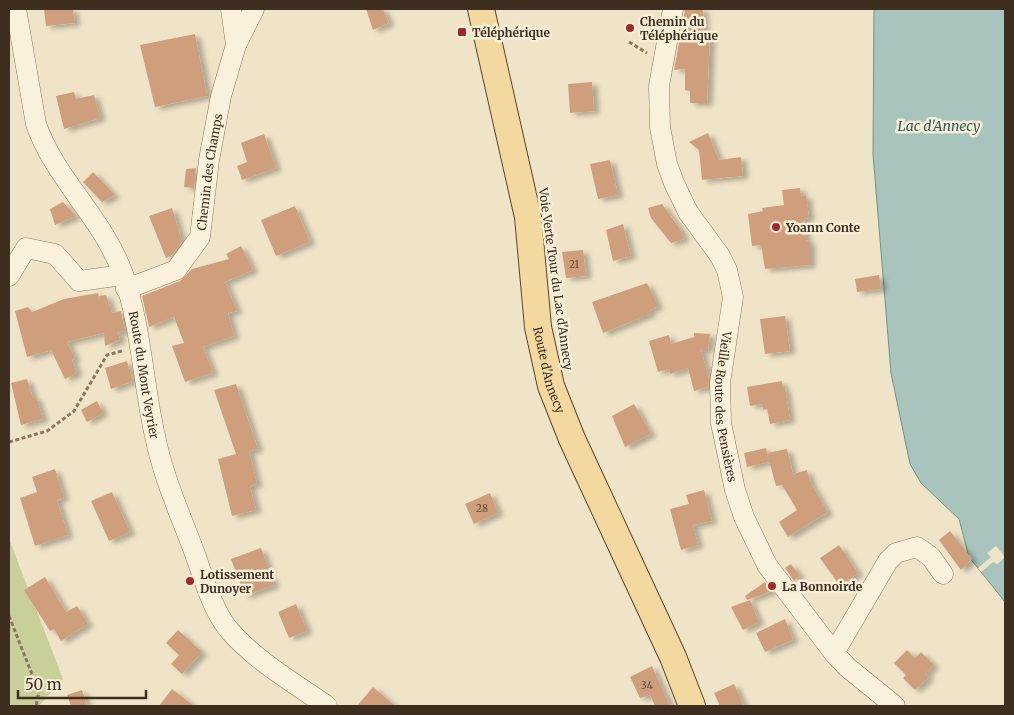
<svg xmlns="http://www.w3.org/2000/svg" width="1014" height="715" viewBox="0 0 1014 715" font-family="Merriweather,serif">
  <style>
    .green { fill: #c9cf9b }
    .water { fill: #a9c4bc; stroke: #6f938a }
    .pier { fill: #f0e4c8 }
    .building { fill: #cf9f7d; filter: url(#shadow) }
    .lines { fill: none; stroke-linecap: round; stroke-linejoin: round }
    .minor-casing { stroke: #8d765c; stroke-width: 21 }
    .major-casing { stroke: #5b4430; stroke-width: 28 }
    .path { stroke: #8d765c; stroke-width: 3; stroke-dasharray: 4 2.5; stroke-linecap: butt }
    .minor { stroke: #faf1dc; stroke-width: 20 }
    .major { stroke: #f3d9a0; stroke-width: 26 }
    .poi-dot { fill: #9e2a2b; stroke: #f7eed8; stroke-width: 2 }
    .labels { text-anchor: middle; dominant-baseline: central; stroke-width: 5; stroke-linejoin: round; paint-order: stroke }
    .number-label { font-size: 10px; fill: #624a37 }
    .poi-label { font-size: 12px; font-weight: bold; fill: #3d2e20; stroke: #f7eed8; text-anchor: start }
    .street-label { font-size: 12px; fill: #3d2e20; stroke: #f7eed8 }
    .water-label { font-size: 14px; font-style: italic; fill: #2f5d5a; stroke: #f7eed8 }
  </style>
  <defs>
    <filter id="shadow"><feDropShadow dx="5.5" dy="3" stdDeviation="2.5" flood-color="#0004"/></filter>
  </defs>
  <rect width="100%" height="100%" fill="#f0e4c8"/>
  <!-- green -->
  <path class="green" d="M9 539 63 679 39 706H9Z"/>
  <!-- water -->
  <path class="water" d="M874 9H1005V602L969 557 959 519 921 483 910 464 891 373 873 154Z"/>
  <!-- pier -->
  <path class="pier" d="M996 546 1005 557 997 564 993 562 981 572 978 568 991 557 987 553Z"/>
  <!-- building -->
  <g class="building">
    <path d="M44 9H73L75 23 46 26Z"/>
    <path d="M366 9H383L389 23 373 30Z"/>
    <path d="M685 9H703L704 34H710L707 103H690V91L685 90V69L674 70Z"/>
    <path d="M195 34 207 96 155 107 140 45Z"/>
    <path d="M592 82 594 111 570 113 568 84Z"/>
    <path d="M74 92 76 99 94 95 100 118 64 129 56 96Z"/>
    <path d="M708 133 719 160 741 157 743 176 702 180 699 150 689 142Z"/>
    <path d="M264 134 276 168 242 180 237 166 247 162 241 143Z"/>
    <path d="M610 160 618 195 598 199 590 164Z"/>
    <path d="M196 168 194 188 184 187 186 169Z"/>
    <path d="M93 172 115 195 102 202 83 182Z"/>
    <path d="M800 188 801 196 806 195 809 218 804 219 806 240 810 242V265L765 269 761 245 752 246 748 214 763 211 762 208 784 205 782 190Z"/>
    <path d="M63 202 76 216 55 225 50 209Z"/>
    <path d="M662 204 680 229 684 239 671 243 651 218 648 208Z"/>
    <path d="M295 206 310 242 276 256 261 220Z"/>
    <path d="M172 208 182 241 172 255 166 258 149 216Z"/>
    <path d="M623 224 631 256 613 261 606 230Z"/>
    <path d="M241 246 253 270 225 282 237 311 228 313 234 336 203 347 213 373 185 382 172 346 184 343 174 317 149 327 142 296 180 281 192 269 229 259 226 254Z"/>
    <path d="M583 250 586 276 566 278 562 252Z"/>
    <path d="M879 275 881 289 857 292 855 279Z"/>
    <path d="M647 283 658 306 649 311 650 314 603 333 592 302Z"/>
    <path d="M98 293 100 302 99 296 106 295 112 313 121 311 125 331 118 332 120 340 105 346 104 333 67 342 75 358 72 360 77 373 65 379 51 350 27 357 15 311 28 307 32 312 64 299Z"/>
    <path d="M785 316 790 351 765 354 760 319Z"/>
    <path d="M694 333 710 334 708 350H701L709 379 708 387 694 391 688 368 670 374 669 369 658 372 649 341 669 335 671 344 694 337Z"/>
    <path d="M127 361 133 381 111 389 105 368Z"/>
    <path d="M27 379 33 398 36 397 43 419 21 425 11 383Z"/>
    <path d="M782 381 783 388H785L790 420 770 424 767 409 763 410 762 404 750 406 747 387Z"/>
    <path d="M236 384 258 449 249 451 257 484 250 486 256 510 232 516 218 459 236 454 214 390Z"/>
    <path d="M97 401 103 413 87 422 81 410Z"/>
    <path d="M634 404 651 434 625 447 612 416Z"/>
    <path d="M766 448 769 462 747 467 744 453Z"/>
    <path d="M787 449 793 474 807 470 811 484 828 512 788 537 779 522 797 510 782 485 776 486 767 453Z"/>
    <path d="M55 469 64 498 57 500 68 535 35 546 20 498 37 492 32 477Z"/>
    <path d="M704 490 712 521 693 525 698 545 681 550 670 509 689 504 686 495Z"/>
    <path d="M112 492 130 532 109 541 91 501Z"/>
    <path d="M490 493 498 513 474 524 465 504Z"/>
    <path d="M950 531 972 559 961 570 939 540Z"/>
    <path d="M839 545 858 573 840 586 820 558Z"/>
    <path d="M261 548 274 585 245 596 231 559Z"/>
    <path d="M791 564 800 576 794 581 785 568Z"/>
    <path d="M45 577 66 612 77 606 88 624 61 641 54 629 50 631 24 590Z"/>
    <path d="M765 582 772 591 747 600 745 596Z"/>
    <path d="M750 600 759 622 743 630 731 607Z"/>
    <path d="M296 604 307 631 289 638 278 612Z"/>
    <path d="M785 619 793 640 765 652 756 633Z"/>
    <path d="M178 630 202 652 182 674 171 664 179 655 166 643Z"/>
    <path d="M907 650 915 658 921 652 934 665 925 674 929 677 915 690 903 678 906 675 894 663Z"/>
    <path d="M652 666 670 706H655L650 695 640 698 630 677Z"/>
    <path d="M734 684 744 706H720L714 693Z"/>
    <path d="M373 687 395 706H357Z"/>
    <path d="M172 689 194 706H159Z"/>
    <path d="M82 690 87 706H71L67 695Z"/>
  </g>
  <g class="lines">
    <defs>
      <g id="minor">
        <path id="s1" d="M16 9 36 124C55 179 103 218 123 274 141 325 143 383 155 436 163 477 181 516 195 554 204 579 212 609 229 630 256 661 294 683 327 706"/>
        <path d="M231 9 236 45"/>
        <path id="s2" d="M673 9 659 86 660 127 667 164 674 183 688 212 720 256 727 270 733 297 720 383 721 423 735 490 744 517 767 565 834 653 847 667 895 706"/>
        <path d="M9 276 26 248 55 254 79 281 123 275"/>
        <path id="s3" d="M126 289 176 270 200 237 209 160 221 96 236 45 254 9"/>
        <path d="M834 653 888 561 896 553 917 547 931 557 943 574"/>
      </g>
      <g id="major">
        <path id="s4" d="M481 9 528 217 538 327 551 386 572 439 673 657 692 706"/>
      </g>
    </defs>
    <!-- minor casing -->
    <use href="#minor" class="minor-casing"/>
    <!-- major casing -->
    <use href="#major" class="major-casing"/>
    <!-- path -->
    <g class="path">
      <path d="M629 42 647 53"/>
      <path d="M9 442 47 431 74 411 107 355 122 351"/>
      <path d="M9 616 39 692 36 706"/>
    </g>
    <!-- minor -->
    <use href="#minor" class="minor"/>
    <!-- major -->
    <use href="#major" class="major"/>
  </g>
  <!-- markers -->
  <g class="poi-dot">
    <circle cx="630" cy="28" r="5"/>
    <rect x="457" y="27" width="10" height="10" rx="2.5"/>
    <circle cx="776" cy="227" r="5"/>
    <circle cx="190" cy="581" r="5"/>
    <circle cx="772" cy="586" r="5"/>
  </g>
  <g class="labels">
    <!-- number labels -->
    <g class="number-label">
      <text x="574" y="264">21</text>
      <text x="482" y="508">28</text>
      <text x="647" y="685">34</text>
    </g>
    <!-- poi labels -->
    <g class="poi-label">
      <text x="640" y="21">Chemin du<tspan x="640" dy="14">Téléphérique</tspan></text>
      <text x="472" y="32">Téléphérique</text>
      <text x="786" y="227">Yoann Conte</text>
      <text x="200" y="574">Lotissement<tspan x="200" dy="14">Dunoyer</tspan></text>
      <text x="782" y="586">La Bonnoirde</text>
    </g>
    <!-- street labels -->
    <g class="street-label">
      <text stroke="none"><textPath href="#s3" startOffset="160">Chemin des Champs</textPath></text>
      <text transform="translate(556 279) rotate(82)">Voie Verte Tour du Lac d'Annecy</text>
      <text stroke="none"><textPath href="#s4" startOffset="368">Route d'Annecy</textPath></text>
      <text stroke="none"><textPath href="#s1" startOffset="394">Route du Mont Veyrier</textPath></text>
      <text stroke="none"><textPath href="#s2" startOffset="418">Vieille Route des Pensières</textPath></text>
    </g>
    <!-- water labels -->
    <g class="water-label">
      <text x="939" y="126">Lac d'Annecy</text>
    </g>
  </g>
  <!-- border -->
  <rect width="1014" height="715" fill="none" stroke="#3d2e20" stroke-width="20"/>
  <!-- scale -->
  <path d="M18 690v8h128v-8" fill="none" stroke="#3d2e20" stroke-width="2.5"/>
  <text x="25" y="690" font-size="15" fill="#3d2e20" stroke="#f7eed8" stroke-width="4" paint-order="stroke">50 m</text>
</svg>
